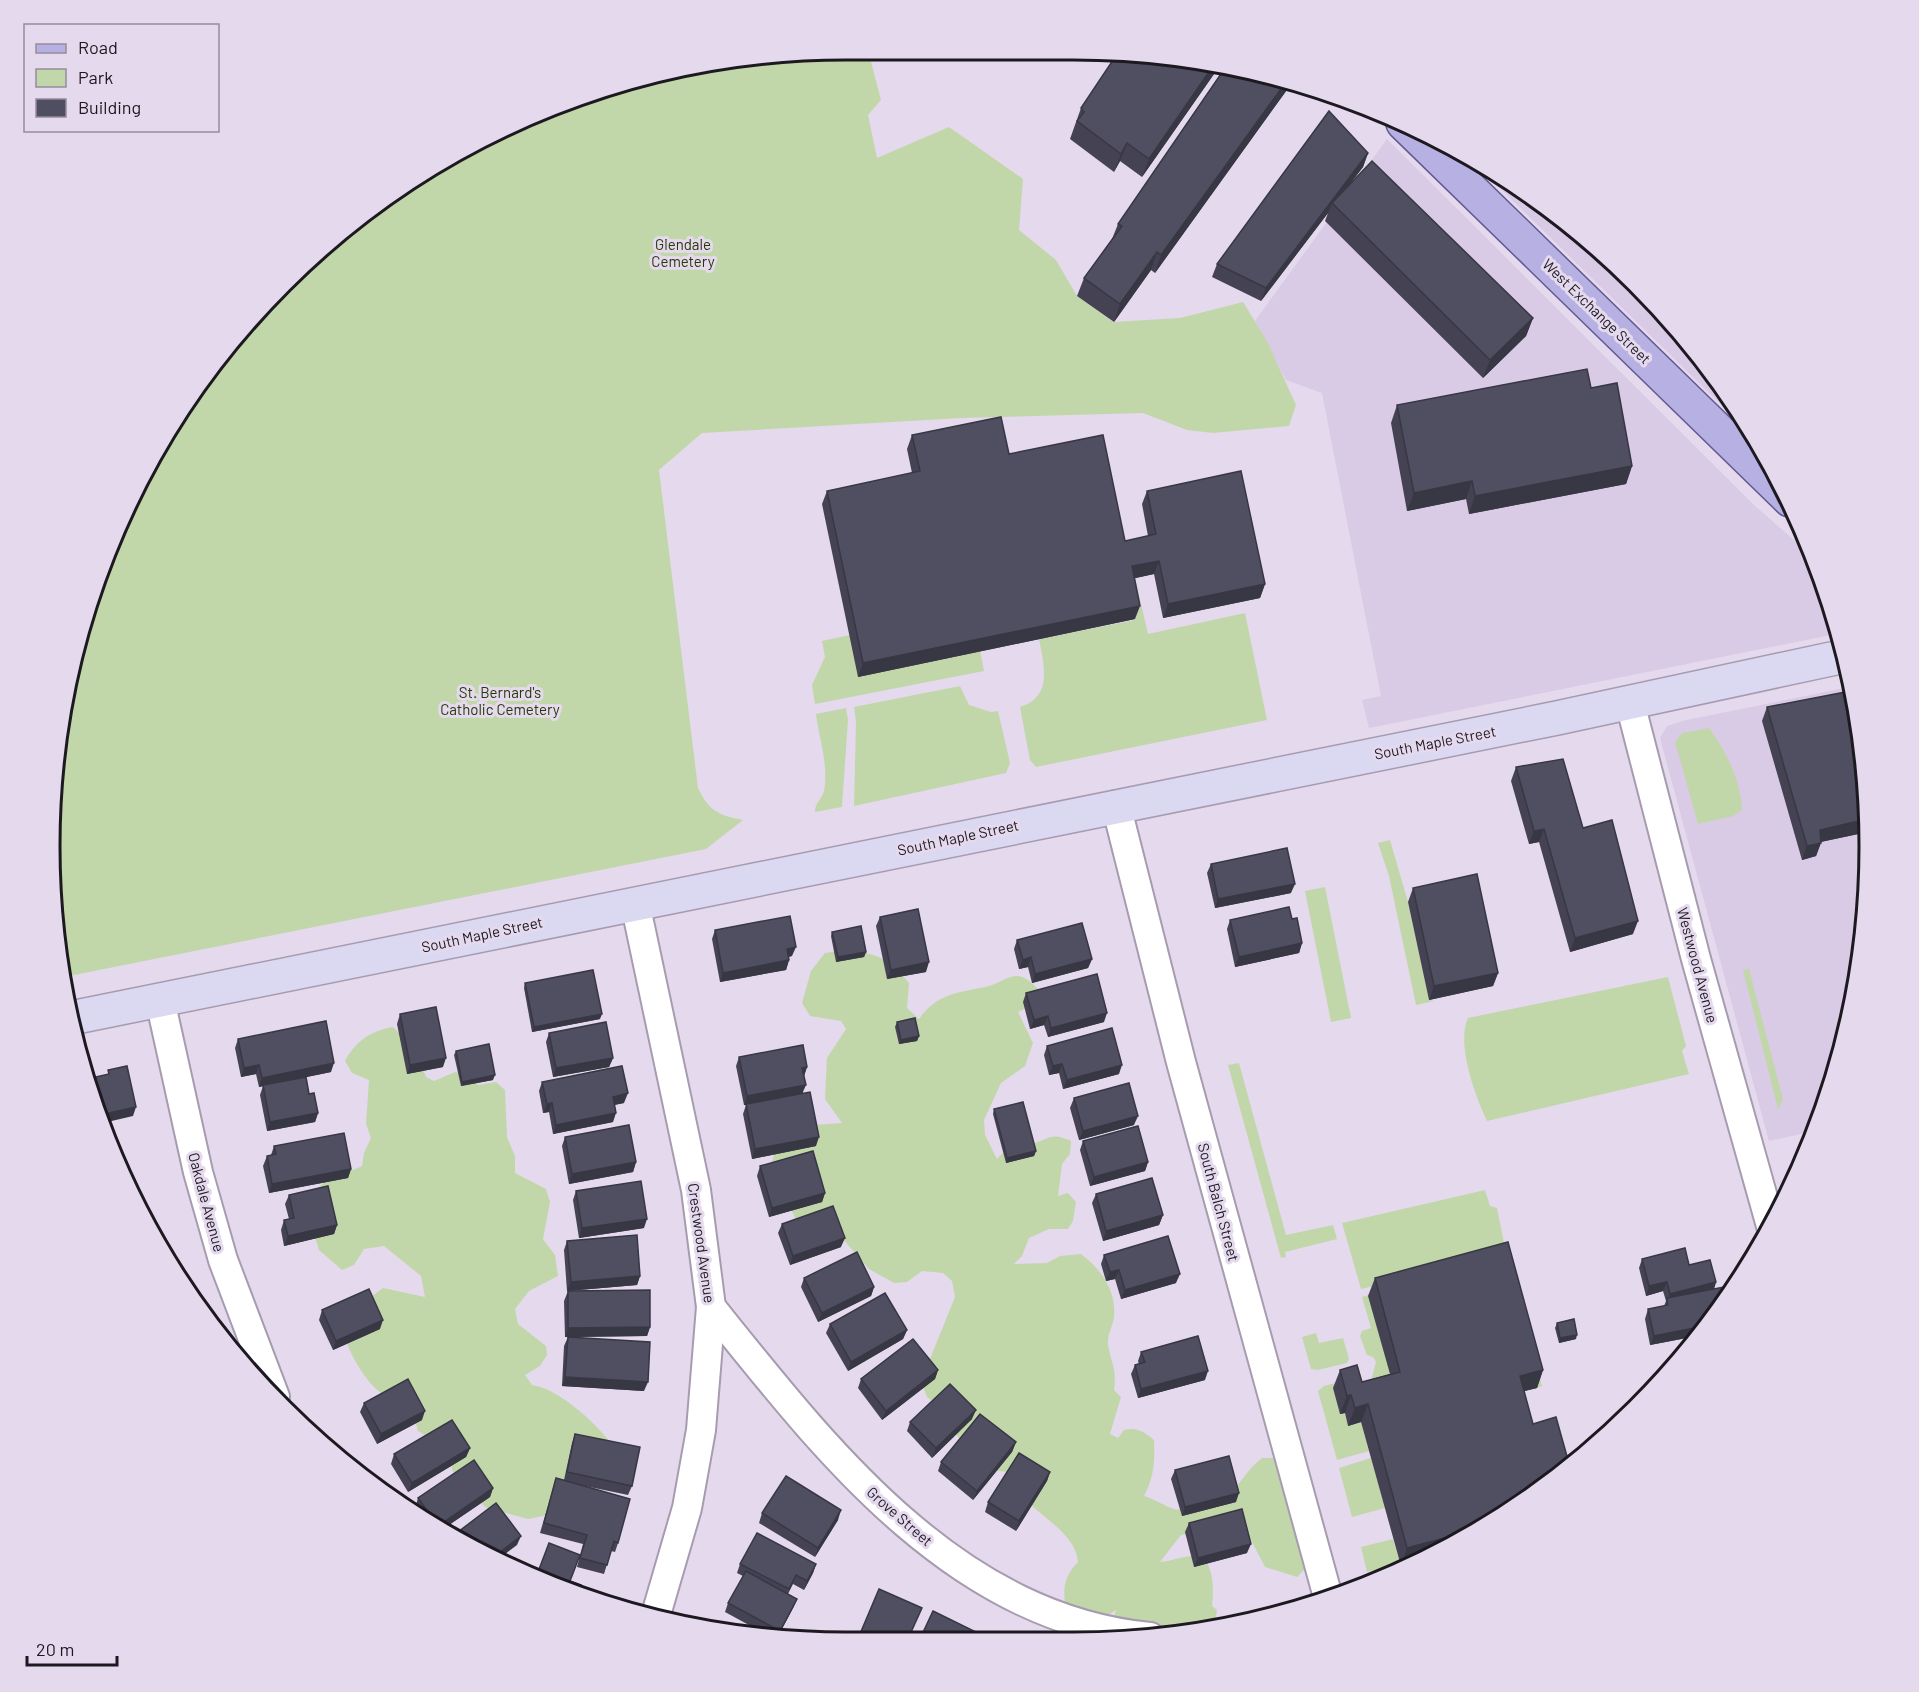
<svg xmlns="http://www.w3.org/2000/svg" width="1919" height="1692" viewBox="0 0 1919 1692" font-family="Barlow,sans-serif">
  <style>
    .built { fill: #d9cae5 }
    .green { fill: #c2d7a9 }
    .lines { fill: none; stroke-linecap: round; stroke-linejoin: round }
    .street-casing { stroke: #a69baf; stroke-width: 32 }
    .secondary-casing { stroke: #a69baf; stroke-width: 36 }
    .primary-casing { stroke: #625992; stroke-width: 36 }
    .street { stroke: #fff; stroke-width: 28 }
    .secondary { stroke: #dbd8f1; stroke-width: 33 }
    .primary { stroke: #b7b0e2; stroke-width: 33 }
    .wall { fill: #454353 }
    .shaded-wall { fill: #383744 }
    .building { fill: #504e61; stroke: #383744; stroke-width: 1.5 }
    .labels { text-anchor: middle; dominant-baseline: central; stroke-width: 6; stroke-linejoin: round; paint-order: stroke }
    .park-label { font-size: 15px; fill: #273905; stroke: #e5d9ee }
    .street-label { font-size: 15px; fill: #1d1920; stroke: #e5d9ee }
    .rim { fill: none; stroke: #1d1920; stroke-width: 3 }
  </style>
  <rect width="100%" height="100%" fill="#e5d9ee"/>
  <!-- built -->
  <g class="built">
    <path d="M1387 139 1755 506 1810 554 1836 623 1831 635 1369 728 1362 700 1381 696 1322 393 1286 380 1255 321Z"/>
    <path d="M1463 152 1598 247 1705 361 1750 433Z"/>
    <path d="M1850 687 1868 794 1863 950 1827 1102 1814 1131 1769 1141 1660 738 1667 726 1682 721Z"/>
  </g>
  <!-- green -->
  <g class="green">
    <path d="M846 50H868L881 100 868 115 877 158 949 127 1023 179 1019 230 1056 260 1077 296 1113 322 1180 318 1243 302 1267 341 1296 405 1289 426 1213 433 1187 430 1143 413 961 418 702 433 659 470 698 788C709 811 718 815 743 820L706 849 64 977 51 898 65 691 110 541 214 361 321 247 493 132 640 77Z"/>
    <path d="M1135 578 1148 634 1245 613 1267 720 1036 767 1030 760 1020 707C1053 697 1044 665 1039 639L1135 620 1127 580Z"/>
    <path d="M850 635 859 676 980 651 984 671 815 704 812 685 825 657 822 641Z"/>
    <path d="M960 686 969 705 991 712 998 711 1010 763 1006 773 854 806 856 721 854 707Z"/>
    <path d="M846 708 848 720 842 807 815 812C815 802 822 799 824 791 829 767 819 738 816 714Z"/>
    <path d="M1709 728C1727 753 1740 778 1742 810L1733 816 1698 824 1675 742 1682 733Z"/>
    <path d="M1390 840 1408 902 1429 1000 1434 1001 1416 1005 1389 876 1378 843Z"/>
    <path d="M1325 887 1351 1018 1331 1022 1305 891Z"/>
    <path d="M845 950C876 953 889 958 909 983L907 1008 919 1019C938 992 960 993 989 986 997 984 1006 977 1015 976 1025 975 1032 983 1038 989L1032 1005 1018 1012 1033 1043 1025 1066 1001 1083 984 1120 985 1135 997 1159C1013 1141 1016 1149 1035 1143 1052 1137 1052 1133 1071 1141L1070 1154 1062 1164 1058 1196 1068 1193 1076 1202 1073 1221 1068 1229H1049L1029 1238 1022 1256 1014 1264 1047 1263 1060 1256 1081 1254C1100 1268 1117 1291 1114 1317 1113 1326 1107 1335 1108 1344 1111 1365 1117 1366 1114 1390L1121 1397 1110 1434 1118 1438 1124 1430C1137 1427 1144 1432 1154 1440 1155 1462 1154 1477 1144 1496 1155 1499 1164 1506 1174 1509 1184 1512 1219 1501 1227 1495 1240 1486 1246 1470 1262 1458H1273L1287 1464 1307 1567 1297 1577 1265 1567 1250 1538 1232 1529 1181 1535 1160 1562C1171 1561 1183 1556 1194 1556 1215 1557 1214 1591 1212 1606L1217 1610 1214 1626 1164 1634 1156 1628 1114 1617 1116 1610 1100 1620 1067 1612C1062 1592 1063 1577 1078 1562 1076 1535 1044 1519 1027 1501L1023 1473 984 1470 948 1424 941 1407 927 1397 921 1381 955 1297 952 1281 943 1273 922 1271 907 1282 894 1283 869 1269 842 1238 796 1220 771 1166 778 1139 814 1125 842 1123 825 1099 827 1058 846 1029 841 1021 810 1016 802 1003 811 971 825 953Z"/>
    <path d="M1749 969 1783 1099 1778 1109 1743 970Z"/>
    <path d="M1668 977 1686 1046 1682 1051 1689 1074 1487 1121C1475 1095 1456 1044 1468 1018Z"/>
    <path d="M393 1027 413 1046 426 1077 434 1081 455 1072 471 1076 478 1085 496 1082 505 1090 507 1137 515 1156V1173L546 1189 550 1202 543 1239 555 1255 558 1276 529 1291 515 1309 518 1324 546 1346 547 1355 540 1366 525 1375 532 1385C557 1388 594 1421 609 1441L593 1476 553 1514 528 1519 485 1507 453 1472 448 1457 429 1437 418 1431C414 1409 397 1405 381 1393 365 1381 351 1356 345 1338L371 1297 383 1288 425 1297 421 1276 384 1246 364 1249 354 1265 342 1270 319 1250 313 1230 319 1188 337 1166 353 1170 362 1166 364 1153 371 1138 366 1124 369 1080 352 1073 345 1061C356 1041 370 1031 393 1027Z"/>
    <path d="M1239 1063 1286 1235 1333 1225 1337 1239 1285 1252 1286 1257 1281 1258 1228 1065Z"/>
    <path d="M1485 1190 1490 1206 1497 1208 1504 1243 1501 1246 1542 1386 1537 1388 1417 1276 1361 1289 1342 1223Z"/>
    <path d="M1404 1285 1394 1390 1370 1384 1376 1362 1373 1357 1367 1355 1360 1336 1362 1331 1371 1328 1362 1297Z"/>
    <path d="M1316 1333 1319 1343 1343 1338 1349 1359 1347 1363 1318 1370 1311 1369 1302 1337Z"/>
    <path d="M1354 1378 1345 1413 1348 1426 1361 1422 1369 1451 1337 1460 1318 1391 1324 1386Z"/>
    <path d="M1371 1458 1385 1508 1352 1517 1339 1468Z"/>
    <path d="M1393 1539 1400 1563 1367 1572 1361 1547Z"/>
  </g>
  <g class="lines">
    <defs>
      <g id="street">
        <path d="M1630 703 1696 959 1771 1226"/>
        <path d="M1116 805 1181 1062 1328 1597"/>
        <path d="M635 903 696 1190 711 1307 701 1430 687 1508 655 1618"/>
        <path d="M160 1000 198 1172 223 1260 275 1397"/>
        <path d="M711 1307C825 1449 954 1618 1150 1637"/>
      </g>
      <path id="secondary" d="M71 1018 1557 718 1845 656"/>
      <path id="primary" d="M1403 123 1790 500"/>
    </defs>
    <!-- street casing -->
    <use href="#street" class="street-casing"/>
    <!-- secondary casing -->
    <use href="#secondary" class="secondary-casing"/>
    <!-- primary casing -->
    <use href="#primary" class="primary-casing"/>
    <!-- street -->
    <use href="#street" class="street"/>
    <!-- secondary -->
    <use href="#secondary" class="secondary"/>
    <!-- primary -->
    <use href="#primary" class="primary"/>
  </g>
  <!-- wall -->
  <g class="wall">
    <path d="M1221 64 1142 177 1120 161 1114 172 1070 139 1081 108Z"/>
    <path d="M1289 87 1155 273 1151 270 1114 322 1077 296 1084 278 1112 239 1118 224Z"/>
    <path d="M1368 153 1363 167 1349 185 1533 318 1526 336 1483 378 1325 221 1328 213 1261 301 1212 277 1217 264Z"/>
    <path d="M1591 388 1632 466 1626 484 1469 514 1466 499 1407 511 1391 423 1397 405Z"/>
    <path d="M912 435 1009 454 1125 541 1148 536 1142 504 1147 491 1265 584 1260 598 1163 618 1154 574 1135 578V619L858 677 822 504 827 491 912 473 907 449Z"/>
    <path d="M1851 691 1866 782 1860 783 1863 833 1821 842 1816 856 1802 860 1762 721 1767 707Z"/>
    <path d="M1516 767 1583 828 1633 934 1570 952 1539 842 1529 844 1511 781Z"/>
    <path d="M1211 864 1291 893 1215 908 1207 873Z"/>
    <path d="M1413 888 1498 973 1493 986 1429 1000 1408 902Z"/>
    <path d="M880 917 926 972 887 979 876 926Z"/>
    <path d="M1292 919 1302 943 1299 953 1235 967 1227 929 1230 920Z"/>
    <path d="M715 930 792 956 788 957 789 960 786 970 720 982 712 939Z"/>
    <path d="M832 932 866 952 864 957 836 962 831 936Z"/>
    <path d="M1017 940 1092 959 1088 968 1032 983 1028 967 1019 969 1014 949Z"/>
    <path d="M525 983 600 1019 532 1032 524 988Z"/>
    <path d="M1026 993 1104 1022 1048 1037 1044 1025 1030 1029 1023 1002Z"/>
    <path d="M400 1014 443 1067 407 1074 397 1024Z"/>
    <path d="M897 1022 919 1036 917 1041 899 1044 895 1027Z"/>
    <path d="M549 1033 613 1058 609 1067 553 1077 546 1042Z"/>
    <path d="M238 1039 331 1072 306 1077 309 1094 318 1113 315 1122 267 1131 260 1095 263 1086 259 1087 256 1074 241 1077 235 1048Z"/>
    <path d="M1047 1046 1119 1074 1063 1089 1059 1073 1049 1075 1044 1055Z"/>
    <path d="M456 1051 493 1080 461 1086 454 1055Z"/>
    <path d="M739 1057 807 1067 804 1076 803 1093 816 1146 752 1159 743 1114 746 1105H744L736 1066Z"/>
    <path d="M542 1082 624 1103 614 1105 613 1122 553 1134 549 1112 543 1113 539 1091Z"/>
    <path d="M1074 1098 1134 1125 1079 1140 1070 1108Z"/>
    <path d="M994 1109 1036 1151 1034 1156 1006 1163 993 1114Z"/>
    <path d="M565 1137 636 1162 633 1172 569 1184 562 1146Z"/>
    <path d="M1083 1141 1148 1162 1145 1171 1090 1186 1080 1150Z"/>
    <path d="M274 1146 351 1169 348 1178 269 1193 263 1166 267 1156 271 1155Z"/>
    <path d="M760 1166 825 1193 822 1202 769 1217 757 1176Z"/>
    <path d="M576 1191 644 1228 579 1238 573 1200Z"/>
    <path d="M1096 1194 1163 1215 1159 1225 1103 1241 1092 1203Z"/>
    <path d="M289 1195 337 1225 334 1234 284 1246 281 1230 284 1220 289 1219 285 1204Z"/>
    <path d="M782 1224 841 1247 790 1265 778 1233Z"/>
    <path d="M567 1241 640 1276 637 1285 567 1291 564 1250Z"/>
    <path d="M1104 1255 1176 1283 1121 1299 1115 1279 1106 1281 1101 1264Z"/>
    <path d="M1642 1259 1689 1265 1716 1282 1714 1289 1734 1285 1697 1336 1650 1345 1645 1319 1648 1309 1664 1306 1666 1301 1663 1291 1646 1296 1639 1268Z"/>
    <path d="M804 1278 874 1287 871 1296 818 1322 801 1287Z"/>
    <path d="M1375 1278 1543 1370 1537 1388 1524 1391 1533 1424 1558 1478 1427 1559 1401 1566 1361 1422 1348 1426 1345 1413 1340 1414 1333 1388 1340 1370 1362 1382 1390 1374 1368 1296Z"/>
    <path d="M568 1291 650 1327 647 1336 572 1337 644 1391 562 1386 564 1346 568 1337H565L564 1301Z"/>
    <path d="M322 1310 380 1329 333 1350 319 1320Z"/>
    <path d="M1557 1323 1576 1339 1559 1343 1555 1328Z"/>
    <path d="M830 1324 907 1330 903 1339 848 1371 826 1333Z"/>
    <path d="M1141 1352 1205 1380 1138 1398 1131 1374 1135 1365 1139 1364 1138 1361Z"/>
    <path d="M938 1370 935 1379 882 1420 858 1388 861 1379Z"/>
    <path d="M364 1403 422 1420 377 1444 360 1412Z"/>
    <path d="M972 1419 932 1458 907 1431 910 1422Z"/>
    <path d="M575 1434 632 1486 628 1495 580 1485 618 1543 615 1552 611 1551 604 1574 577 1567 583 1544 540 1533 556 1478 564 1480 572 1443Z"/>
    <path d="M1016 1442 1012 1452 973 1500 938 1471 941 1462Z"/>
    <path d="M470 1448 466 1457 408 1492 391 1464 394 1454Z"/>
    <path d="M1175 1470 1236 1502 1182 1516 1171 1479Z"/>
    <path d="M1050 1472 1047 1481 1016 1531 985 1512 988 1502Z"/>
    <path d="M493 1488 490 1497 443 1529 419 1514 415 1508 418 1498Z"/>
    <path d="M762 1513 838 1520 815 1557 759 1523Z"/>
    <path d="M1189 1523 1247 1553 1194 1567 1185 1532Z"/>
    <path d="M549 1543 570 1581 578 1592 536 1576Z"/>
    <path d="M740 1564H816L813 1573 804 1590 793 1584 788 1594 797 1599 793 1608 777 1638 771 1637 725 1612 728 1603 743 1576 737 1573Z"/>
  </g>
  <!-- shaded-wall -->
  <g class="shaded-wall">
    <path d="M1215 63 1221 64 1142 177 1149 159Z"/>
    <path d="M1286 82 1290 84 1289 87 1155 273 1161 255Z"/>
    <path d="M1127 143 1120 161 1114 172 1121 154Z"/>
    <path d="M1368 153 1363 167 1334 205 1332 203 1328 213 1261 301 1266 288Z"/>
    <path d="M1157 252 1151 270 1114 322 1120 304Z"/>
    <path d="M1533 318 1526 336 1483 378 1490 360Z"/>
    <path d="M1632 466 1626 484 1469 514 1475 496Z"/>
    <path d="M1472 481 1466 499 1407 511 1414 493Z"/>
    <path d="M1159 561 1154 574 1127 580 1132 566Z"/>
    <path d="M1265 584 1260 598 1163 618 1168 604Z"/>
    <path d="M1140 606 1135 619 858 677 863 663Z"/>
    <path d="M1864 769 1866 782 1852 783 1857 770Z"/>
    <path d="M1867 819 1863 833 1815 843 1820 830Z"/>
    <path d="M1544 829 1539 842 1529 844 1534 831Z"/>
    <path d="M1821 843 1816 856 1802 860 1807 846Z"/>
    <path d="M1295 884 1291 893 1215 908 1218 899Z"/>
    <path d="M1638 921 1633 934 1570 952 1575 938Z"/>
    <path d="M1302 943 1299 953 1235 967 1239 957Z"/>
    <path d="M796 947 792 956 783 958 787 949Z"/>
    <path d="M866 952 864 957 836 962 838 957Z"/>
    <path d="M1031 957 1028 967 1019 969 1023 960Z"/>
    <path d="M1092 959 1088 968 1032 983 1035 974Z"/>
    <path d="M789 960 786 970 720 982 723 973Z"/>
    <path d="M929 962 926 972 887 979 891 970Z"/>
    <path d="M1498 973 1493 986 1429 1000 1434 986Z"/>
    <path d="M1107 1013 1104 1022 1048 1037 1051 1028Z"/>
    <path d="M602 1014 600 1019 532 1032 534 1027Z"/>
    <path d="M1048 1016 1044 1025 1030 1029 1034 1020Z"/>
    <path d="M919 1036 917 1041 899 1044 901 1040Z"/>
    <path d="M446 1058 443 1067 407 1074 410 1065Z"/>
    <path d="M613 1058 609 1067 553 1077 556 1068Z"/>
    <path d="M334 1063 331 1072 259 1087 262 1078Z"/>
    <path d="M1062 1064 1059 1073 1049 1075 1053 1066Z"/>
    <path d="M259 1065 256 1074 241 1077 244 1068Z"/>
    <path d="M1122 1065 1119 1074 1063 1089 1067 1080Z"/>
    <path d="M807 1067 804 1076 802 1068Z"/>
    <path d="M495 1075 493 1080 461 1086 462 1082Z"/>
    <path d="M806 1085 802 1094 744 1105 747 1096Z"/>
    <path d="M628 1093 624 1103 609 1106 613 1097Z"/>
    <path d="M552 1103 549 1112 543 1113 547 1104Z"/>
    <path d="M136 1107 133 1116 103 1123 100 1115Z"/>
    <path d="M318 1113 315 1122 267 1131 270 1122Z"/>
    <path d="M616 1113 613 1122 553 1134 556 1125Z"/>
    <path d="M1138 1116 1134 1125 1079 1140 1083 1131Z"/>
    <path d="M819 1137 816 1146 752 1159 755 1149Z"/>
    <path d="M1036 1151 1034 1156 1006 1163 1007 1158Z"/>
    <path d="M636 1162 633 1172 569 1184 572 1174Z"/>
    <path d="M1148 1162 1145 1171 1090 1186 1094 1177Z"/>
    <path d="M351 1169 348 1178 269 1193 272 1184Z"/>
    <path d="M825 1193 822 1202 769 1217 772 1208Z"/>
    <path d="M1163 1215 1159 1225 1103 1241 1106 1231Z"/>
    <path d="M647 1219 644 1228 579 1238 582 1228Z"/>
    <path d="M337 1225 334 1234 284 1246 288 1236Z"/>
    <path d="M845 1238 841 1247 790 1265 793 1256Z"/>
    <path d="M1119 1270 1115 1279 1106 1281 1110 1272Z"/>
    <path d="M1180 1274 1176 1283 1121 1299 1125 1290Z"/>
    <path d="M640 1276 637 1285 567 1291 571 1282Z"/>
    <path d="M1667 1282 1663 1291 1646 1296 1649 1286Z"/>
    <path d="M1716 1282 1713 1292 1667 1301 1670 1294Z"/>
    <path d="M874 1287 871 1296 818 1322 822 1313Z"/>
    <path d="M383 1320 380 1329 333 1350 336 1341Z"/>
    <path d="M1704 1326 1697 1336 1650 1345 1654 1336Z"/>
    <path d="M650 1327 647 1336 565 1337 568 1328Z"/>
    <path d="M907 1330 903 1339 848 1371 851 1362Z"/>
    <path d="M1577 1335 1576 1339 1559 1343 1560 1338Z"/>
    <path d="M938 1370 935 1379 882 1420 886 1411Z"/>
    <path d="M1543 1370 1537 1388 1513 1394 1520 1376Z"/>
    <path d="M1208 1371 1205 1380 1138 1398 1141 1389Z"/>
    <path d="M565 1377 648 1382 644 1391 562 1386Z"/>
    <path d="M1351 1395 1345 1413 1340 1414 1347 1396Z"/>
    <path d="M1368 1404 1361 1422 1348 1426 1355 1408Z"/>
    <path d="M976 1410 972 1419 932 1458 936 1448Z"/>
    <path d="M425 1411 422 1420 377 1444 381 1434Z"/>
    <path d="M1016 1442 1012 1452 973 1500 977 1491Z"/>
    <path d="M470 1448 466 1457 408 1492 412 1483Z"/>
    <path d="M1050 1472 1047 1481 1016 1531 1019 1521Z"/>
    <path d="M493 1488 490 1497 443 1529 438 1526Z"/>
    <path d="M1239 1493 1236 1502 1182 1516 1185 1507Z"/>
    <path d="M841 1510 838 1520 815 1557 818 1548Z"/>
    <path d="M1474 1530 1427 1559 1401 1566 1407 1548Z"/>
    <path d="M521 1536 517 1545 496 1561 491 1559Z"/>
    <path d="M1251 1544 1247 1553 1194 1567 1198 1558Z"/>
    <path d="M816 1564 813 1573 804 1590 807 1581Z"/>
    <path d="M797 1599 793 1608 777 1638 780 1631Z"/>
  </g>
  <!-- building -->
  <g class="building">
    <path d="M1119 51 1215 63 1149 159 1127 143 1121 154 1077 121 1084 112 1081 108Z"/>
    <path d="M1227 65 1286 82 1161 255 1157 252 1120 304 1084 278 1122 226 1118 224Z"/>
    <path d="M1329 111 1368 153 1266 288 1217 264Z"/>
    <path d="M1372 161 1533 318 1490 360 1332 203Z"/>
    <path d="M1587 369 1591 388 1617 383 1632 466 1475 496 1472 481 1414 493 1397 405Z"/>
    <path d="M1001 417 1009 454 1103 435 1125 541 1156 534 1147 491 1241 471 1265 584 1168 604 1159 561 1132 566 1140 606 863 663 827 491 920 471 912 435Z"/>
    <path d="M1851 691 1864 769 1857 770 1867 819 1820 830 1821 843 1807 846 1767 707Z"/>
    <path d="M1563 759 1583 828 1612 820 1638 921 1575 938 1544 829 1534 831 1516 767Z"/>
    <path d="M1287 848 1295 884 1218 899 1211 864Z"/>
    <path d="M1477 874 1498 973 1434 986 1413 888Z"/>
    <path d="M1289 907 1292 919 1297 918 1302 943 1239 957 1230 920Z"/>
    <path d="M918 909 929 962 891 970 880 917Z"/>
    <path d="M790 916 796 947 787 949 789 960 723 973 715 930Z"/>
    <path d="M1082 923 1092 959 1035 974 1031 957 1023 960 1017 940Z"/>
    <path d="M861 926 866 952 838 957 832 932Z"/>
    <path d="M593 970 602 1014 534 1027 525 983Z"/>
    <path d="M1097 974 1107 1013 1051 1028 1048 1016 1034 1020 1026 993Z"/>
    <path d="M436 1007 446 1058 410 1065 400 1014Z"/>
    <path d="M915 1018 919 1036 901 1040 897 1022Z"/>
    <path d="M326 1021 334 1063 262 1078 259 1065 244 1068 238 1039Z"/>
    <path d="M606 1022 613 1058 556 1068 549 1033Z"/>
    <path d="M1112 1028 1122 1065 1067 1080 1062 1064 1053 1066 1047 1046Z"/>
    <path d="M489 1044 495 1075 462 1082 456 1051Z"/>
    <path d="M803 1045 807 1067 802 1068 806 1085 747 1096 739 1057Z"/>
    <path d="M127 1066 136 1107 100 1115 87 1079 109 1074 108 1070Z"/>
    <path d="M622 1066 628 1093 613 1097 616 1113 556 1125 552 1103 547 1104 542 1082Z"/>
    <path d="M306 1077 309 1094 314 1093 318 1113 270 1122 263 1085Z"/>
    <path d="M1129 1083 1138 1116 1083 1131 1074 1098Z"/>
    <path d="M810 1092 819 1137 755 1149 746 1104Z"/>
    <path d="M1023 1102 1036 1151 1007 1158 994 1109Z"/>
    <path d="M629 1125 636 1162 572 1174 565 1137Z"/>
    <path d="M1138 1126 1148 1162 1094 1177 1083 1141Z"/>
    <path d="M344 1133 351 1169 272 1184 267 1156 276 1154 274 1146Z"/>
    <path d="M813 1151 825 1193 772 1208 760 1166Z"/>
    <path d="M1152 1178 1163 1215 1106 1231 1096 1194Z"/>
    <path d="M641 1181 647 1219 582 1228 576 1191Z"/>
    <path d="M328 1186 337 1225 288 1236 284 1220 294 1218 289 1195Z"/>
    <path d="M833 1206 845 1238 793 1256 782 1224Z"/>
    <path d="M637 1235 640 1276 571 1282 567 1241Z"/>
    <path d="M1168 1236 1180 1274 1125 1290 1119 1270 1110 1272 1104 1255Z"/>
    <path d="M1508 1242 1543 1370 1520 1376 1533 1424 1556 1417 1570 1467 1558 1478 1474 1530 1407 1548 1368 1404 1355 1408 1351 1395 1347 1396 1340 1370 1357 1365 1362 1382 1400 1372 1375 1278Z"/>
    <path d="M1685 1248 1689 1265 1710 1260 1716 1282 1670 1294 1667 1282 1649 1286 1642 1259Z"/>
    <path d="M857 1252 874 1287 822 1313 804 1278Z"/>
    <path d="M1734 1285 1704 1326 1654 1336 1648 1309 1668 1305 1667 1298Z"/>
    <path d="M369 1289 383 1320 336 1341 322 1310Z"/>
    <path d="M650 1290V1327L568 1328V1291Z"/>
    <path d="M885 1293 907 1330 851 1362 830 1324Z"/>
    <path d="M1574 1319 1577 1335 1560 1338 1557 1323Z"/>
    <path d="M1198 1336 1208 1371 1141 1389 1135 1365 1145 1362 1141 1352Z"/>
    <path d="M568 1337 650 1342 648 1382 565 1377Z"/>
    <path d="M913 1339 938 1370 886 1411 861 1379Z"/>
    <path d="M408 1379 425 1411 381 1434 364 1403Z"/>
    <path d="M950 1384 976 1410 936 1448 910 1422Z"/>
    <path d="M980 1414 1016 1442 977 1491 941 1462Z"/>
    <path d="M452 1420 470 1448 412 1483 394 1454Z"/>
    <path d="M575 1434 640 1447 632 1486 567 1472Z"/>
    <path d="M1019 1453 1050 1472 1019 1521 988 1502Z"/>
    <path d="M1229 1456 1239 1493 1185 1507 1175 1470Z"/>
    <path d="M474 1460 493 1488 438 1526 418 1498Z"/>
    <path d="M786 1476 841 1510 818 1548 762 1513Z"/>
    <path d="M556 1478 630 1499 618 1543 614 1541 607 1565 580 1558 587 1535 544 1523Z"/>
    <path d="M496 1503 521 1536 491 1559 454 1535Z"/>
    <path d="M1242 1509 1251 1544 1198 1558 1189 1523Z"/>
    <path d="M757 1533 816 1564 807 1581 796 1575 789 1589 740 1564Z"/>
    <path d="M549 1543 580 1555 570 1581 581 1585 578 1592 552 1582 554 1579 538 1572Z"/>
    <path d="M746 1571 797 1599 780 1631 728 1603Z"/>
    <path d="M879 1589 922 1608 907 1641H857Z"/>
    <path d="M933 1611 978 1633 974 1641H919Z"/>
    <path d="M717 1621 739 1632 714 1628Z"/>
    <path d="M812 1633 829 1641H809Z"/>
  </g>
  <g class="labels">
    <!-- park labels -->
    <g class="park-label">
      <text x="683" y="244">Glendale<tspan x="683" dy="17">Cemetery</tspan></text>
      <text x="500" y="692">St. Bernard's<tspan x="500" dy="17">Catholic Cemetery</tspan></text>
    </g>
    <!-- street labels -->
    <g class="street-label">
      <text transform="translate(1597 311) rotate(44)">West Exchange Street</text>
      <text transform="translate(1435 742) rotate(-11)">South Maple Street</text>
      <text transform="translate(958 837) rotate(-12)">South Maple Street</text>
      <text transform="translate(482 934) rotate(-12)">South Maple Street</text>
      <text transform="translate(1698 965) rotate(75)">Westwood Avenue</text>
      <text transform="translate(207 1202) rotate(75)">Oakdale Avenue</text>
      <text transform="translate(1219 1202) rotate(75)">South Balch Street</text>
      <text transform="translate(702 1243) rotate(82)">Crestwood Avenue</text>
      <text transform="translate(900 1516) rotate(41)">Grove Street</text>
    </g>
  </g>
  <!-- crop -->
  <path d="M0 0H1919V1692H0ZM846 60H1073A786 786 0 0 1 1859 846V846A786 786 0 0 1 1073 1632H846A786 786 0 0 1 60 846V846A786 786 0 0 1 846 60Z" fill="#e5d9ee" fill-rule="evenodd"/>
  <path class="rim" d="M846 60H1073A786 786 0 0 1 1859 846V846A786 786 0 0 1 1073 1632H846A786 786 0 0 1 60 846V846A786 786 0 0 1 846 60Z"/>
  <!-- legend -->
  <rect x="24" y="24" width="195" height="108" fill="#e5d9ee" stroke="#958c9c" stroke-width="1.5"/>
  <rect x="36" y="44" width="30" height="9" fill="#b7b0e2" stroke="#958c9c" stroke-width="1.5"/>
  <text x="78" y="54" font-size="18" fill="#1d1920">Road</text>
  <rect x="36" y="69" width="30" height="18" fill="#c2d7a9" stroke="#958c9c" stroke-width="1.5"/>
  <text x="78" y="84" font-size="18" fill="#1d1920">Park</text>
  <rect x="36" y="99" width="30" height="18" fill="#504e61" stroke="#958c9c" stroke-width="1.5"/>
  <text x="78" y="114" font-size="18" fill="#1d1920">Building</text>
  <!-- scale -->
  <path d="M27 1656v9h90v-9" fill="none" stroke="#1d1920" stroke-width="3"/>
  <text x="36" y="1656" font-size="18" fill="#1d1920" stroke="#e5d9ee" stroke-width="4.5" paint-order="stroke">20 m</text>
</svg>
